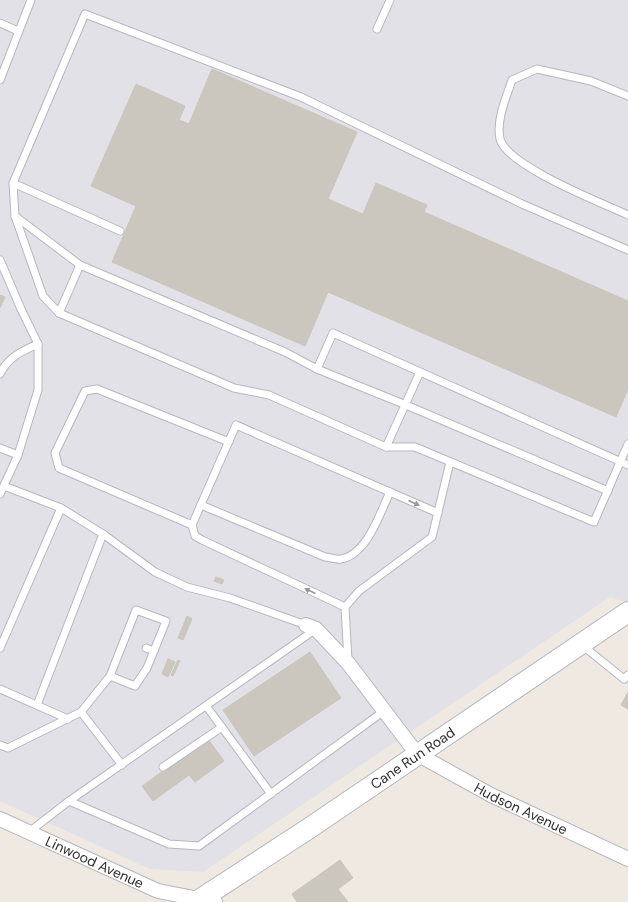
<svg xmlns="http://www.w3.org/2000/svg" width="628" height="902" viewBox="0 0 628 902" font-family="'DM Sans',sans-serif">
  <style>
    .industrial { fill: #e3e1e8 }
    .building { fill: #cbc7bf; stroke: #cbc5ba }
    .lines { fill: none; stroke-linecap: round; stroke-linejoin: round }
    .service-casing { stroke: #b4b7c1; stroke-width: 9 }
    .minor-casing { stroke: #b4b7c1; stroke-width: 16 }
    .secondary-casing { stroke: #b4b7c1; stroke-width: 22 }
    .service { stroke: #fff; stroke-width: 7 }
    .minor { stroke: #fff; stroke-width: 14 }
    .secondary { stroke: #fff; stroke-width: 20 }
    .oneway { fill: #969696 }
    .labels { text-anchor: middle; dominant-baseline: central; stroke-width: 3.5; stroke-linejoin: round; paint-order: stroke }
    .street-label { font-size: 14px; fill: #2e2e2e; stroke: #fff }
  </style>
  <rect width="100%" height="100%" fill="#efe9e1"/>
  <!-- industrial -->
  <path class="industrial" d="M0 0H628V603L610 597 203 872 150 869 0 801Z"/>
  <!-- building -->
  <g class="building">
    <path d="M212 69 357 132 328 199 363 214 376 183 427 205 424 212 628 301V389L616 417 328 292 305 346 112 262 136 206 91 186 136 84 185 106 179 120 189 124Z"/>
    <path d="M0 295 5 297 0 308Z"/>
    <path d="M216 577 224 580 222 584 214 581Z"/>
    <path d="M187 616 192 619 183 640 178 638Z"/>
    <path d="M310 652 341 698 254 756 223 710Z"/>
    <path d="M168 659 175 662 168 677 162 674Z"/>
    <path d="M178 660 180 661 173 676 171 675Z"/>
    <path d="M628 692V709L621 705Z"/>
    <path d="M208 739 224 761 195 782 189 775 153 801 142 786Z"/>
    <path d="M340 860 353 878 338 889 348 902H297L292 894Z"/>
  </g>
  <g class="lines">
    <defs>
      <g id="service">
        <path d="M0 23 18 31"/>
        <path d="M377 29 390 0"/>
        <path d="M0 80 31 0"/>
        <path d="M628 96 591 81 537 69 512 80C506 98 496 120 500 139 507 166 602 203 628 215"/>
        <path d="M13 183 120 231"/>
        <path d="M15 216 80 265"/>
        <path d="M628 250 522 204 301 97 85 14 13 183 15 216 43 296 59 313 234 388 269 395 386 447H415L594 522 628 444"/>
        <path d="M0 260 21 309 38 344V390L18 455 0 494"/>
        <path d="M59 313 80 265 285 352 317 369 333 333 628 465"/>
        <path d="M317 369 406 405 608 491"/>
        <path d="M0 374C8 357 22 351 38 344"/>
        <path d="M386 447 420 372"/>
        <path d="M0 448 18 455"/>
        <path d="M4 486 61 508 103 534 155 572 187 587 230 598 306 625"/>
        <path d="M201 505 325 557C330 557 336 560 341 559 367 555 380 513 390 492"/>
        <path d="M192 525 59 468 55 453 85 391 97 389 229 442"/>
        <path d="M345 607 202 540 195 536 192 525 236 425 438 513"/>
        <path d="M316 629 69 801 169 844 199 846 384 711"/>
        <path d="M582 645 624 679 628 675"/>
        <path d="M0 648 61 508"/>
        <path d="M146 648 154 651"/>
        <path d="M348 661 345 607 359 591 432 537 450 462"/>
        <path d="M0 689 68 719"/>
        <path d="M37 705 103 534"/>
        <path d="M207 707 271 794"/>
        <path d="M81 712 122 765"/>
        <path d="M0 745 8 748 81 712 110 676 135 686 147 668 166 621 136 610 110 676"/>
        <path d="M163 767 222 727"/>
        <path d="M29 832 69 801"/>
      </g>
      <g id="minor">
        <path id="s1" d="M306 625 316 629 348 663 417 754 491 795 628 859"/>
        <path id="s2" d="M0 819 158 891 215 902"/>
      </g>
      <g id="secondary">
        <path id="s3" d="M196 902 308 829 628 612"/>
      </g>
    </defs>
    <!-- service casing -->
    <use href="#service" class="service-casing"/>
    <!-- minor casing -->
    <use href="#minor" class="minor-casing"/>
    <!-- secondary casing -->
    <use href="#secondary" class="secondary-casing"/>
    <!-- service -->
    <use href="#service" class="service"/>
    <!-- minor -->
    <use href="#minor" class="minor"/>
    <!-- secondary -->
    <use href="#secondary" class="secondary"/>
  </g>
  <!-- one-way arrows -->
  <defs><path id="oneway-solid" d="M-6-.8H1V-3.2L6.5 0L1 3.2V.8H-6Z"/></defs>
  <g class="oneway">
    <use href="#oneway-solid" transform="translate(414 503) rotate(24)"/>
    <use href="#oneway-solid" transform="translate(310 591) rotate(-155)"/>
  </g>
  <g class="labels">
    <!-- street labels -->
    <g class="street-label">
      <text stroke="none"><textPath href="#s3" startOffset="260">Cane Run Road</textPath></text>
      <text stroke="none"><textPath href="#s1" startOffset="289">Hudson Avenue</textPath></text>
      <text stroke="none"><textPath href="#s2" startOffset="104">Linwood Avenue</textPath></text>
    </g>
  </g>
</svg>
